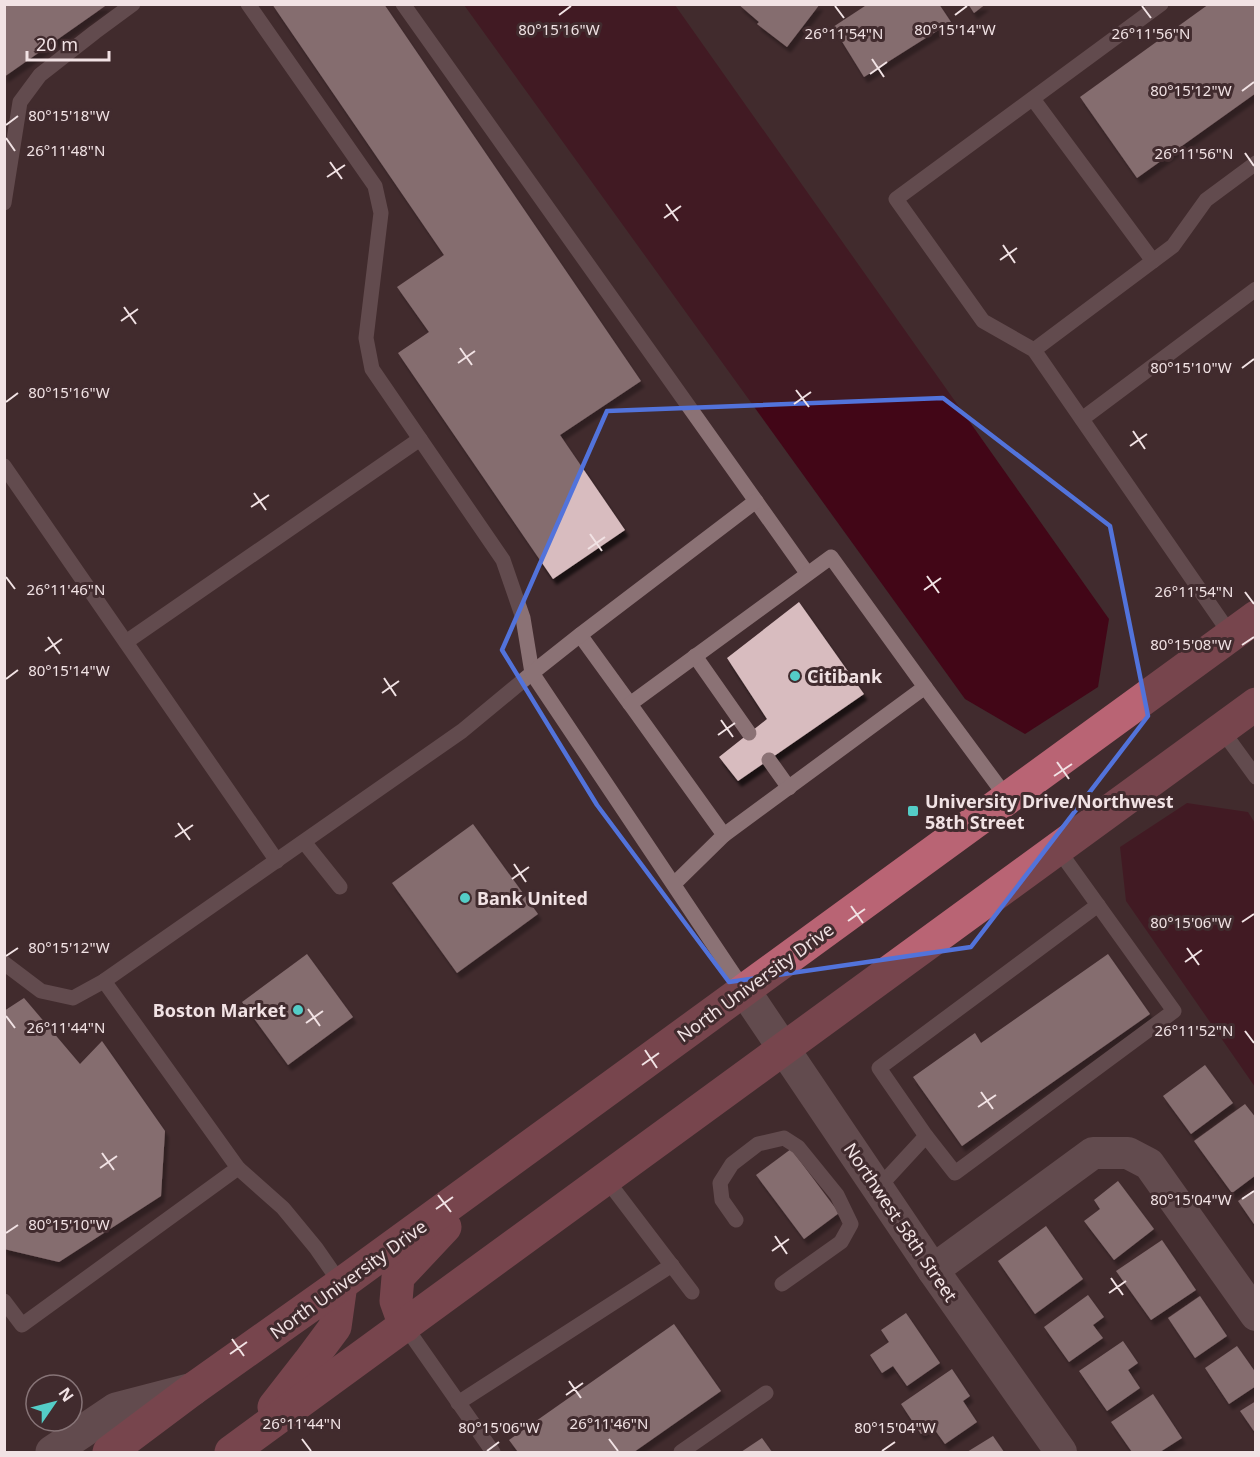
<svg xmlns="http://www.w3.org/2000/svg" width="1260" height="1457" viewBox="0 0 1260 1457" font-family="'Noto Sans',sans-serif">
  <style>
    .water { fill: #420617 }
    .building { fill: #d8bcbf; filter: url(#shadow) }
    .lines { fill: none; stroke-linecap: round; stroke-linejoin: round }
    .service { stroke: #8b7275; stroke-width: 15 }
    .minor { stroke: #8b7275; stroke-width: 32 }
    .tertiary { stroke: #8b7275; stroke-width: 33 }
    .primary { stroke: #b96474; stroke-width: 33 }
    .marked { fill: none; stroke: #5273db; stroke-width: 4.5; stroke-linejoin: round }
    .ticks { fill: none; stroke: #f1e2e4; stroke-width: 2 }
    .poi-dot { fill: #54cdc7; stroke: #412b2e; stroke-width: 2 }
    .labels { text-anchor: middle; dominant-baseline: central; stroke-width: 6; stroke-linejoin: round; paint-order: stroke }
    .poi-label { font-size: 18px; font-weight: bold; fill: #f1e2e4; stroke: #412b2e; text-anchor: start }
    .street-label { font-size: 18px; fill: #f1e2e4; stroke: #412b2e }
    .ticks-label { font-size: 15px; text-anchor: middle; fill: #f1e2e4; stroke: #412b2e; stroke-width: 6; stroke-linejoin: round; paint-order: stroke }
  </style>
  <defs>
    <filter id="shadow"><feDropShadow dx="3.5" dy="6" stdDeviation="1.5" flood-color="#0009"/></filter>
  </defs>
  <rect width="100%" height="100%" fill="#412b2e"/>
  <!-- water -->
  <g class="water">
    <path d="M464 5H675L1109 619 1098 687 1025 734 965 699Z"/>
    <path d="M1187 803 1248 812 1255 823V1087L1126 901 1120 847Z"/>
  </g>
  <!-- building -->
  <g class="building">
    <path d="M4 4H108L4 77Z"/>
    <path d="M272 4H384L641 381 560 435 625 530 553 579 398 353 429 332 397 287 444 255Z"/>
    <path d="M738 4H820L787 47 757 24 759 22Z"/>
    <path d="M868 4H939L951 22 864 77 833 27Z"/>
    <path d="M968 4H986L974 13Z"/>
    <path d="M1209 4H1256V93L1137 178 1080 97Z"/>
    <path d="M799 602 864 694 738 781 719 757 767 719 727 658Z"/>
    <path d="M473 824 538 914 457 973 392 883Z"/>
    <path d="M307 954 353 1017 288 1065 242 1002Z"/>
    <path d="M1108 954 1150 1014 962 1146 913 1077 975 1033 981 1043Z"/>
    <path d="M24 998 80 1064 102 1041 165 1131 161 1196 59 1262 4 1249V1011Z"/>
    <path d="M1205 1065 1233 1103 1191 1134 1163 1096Z"/>
    <path d="M1245 1104 1256 1118V1175L1232 1193 1194 1141Z"/>
    <path d="M791 1149 839 1213 804 1239 756 1175Z"/>
    <path d="M1118 1181 1154 1229 1114 1260 1084 1221 1100 1209 1094 1200Z"/>
    <path d="M1256 1189V1227L1238 1201Z"/>
    <path d="M1046 1226 1083 1279 1035 1314 998 1261Z"/>
    <path d="M1162 1240 1196 1290 1151 1320 1116 1271Z"/>
    <path d="M1088 1295 1104 1317 1093 1325 1103 1338 1069 1362 1044 1327Z"/>
    <path d="M1200 1296 1227 1336 1195 1358 1168 1318Z"/>
    <path d="M906 1313 940 1363 907 1386 893 1366 882 1373 870 1355 889 1342 881 1330Z"/>
    <path d="M674 1324 721 1391 634 1452H518L509 1440Z"/>
    <path d="M1123 1341 1138 1363 1128 1370 1140 1388 1107 1411 1079 1371Z"/>
    <path d="M1237 1346 1256 1373V1386L1229 1404 1205 1368Z"/>
    <path d="M952 1369 970 1396 963 1401 977 1422 945 1444 932 1426 921 1434 901 1404Z"/>
    <path d="M1153 1394 1182 1438 1160 1452H1132L1111 1422Z"/>
    <path d="M1256 1401V1434L1240 1411Z"/>
    <path d="M993 1436 1004 1452H967Z"/>
    <path d="M762 1438 772 1452H741Z"/>
  </g>
  <g class="lines">
    <!-- service -->
    <g class="service">
      <path d="M403 4 807 573"/>
      <path d="M1161 4 896 199 983 321 1034 350 1231 635"/>
      <path d="M1033 99 1153 261"/>
      <path d="M4 203 20 102 40 75 95 32 133 4"/>
      <path d="M1034 350 1173 246 1206 200 1256 163"/>
      <path d="M1082 419 1256 289"/>
      <path d="M4 466 277 861"/>
      <path d="M580 635 630 704"/>
      <path d="M126 642 420 439"/>
      <path d="M695 656 749 733"/>
      <path d="M1221 729 1256 777"/>
      <path d="M769 760 789 788"/>
      <path d="M724 835 925 687 1007 798"/>
      <path d="M304 842 340 887"/>
      <path d="M674 884 724 835 630 704 831 557 925 687"/>
      <path d="M4 963 41 991 73 998 104 981 462 731 532 673 523 618 503 560 372 369 366 338 381 213 375 186 248 4"/>
      <path d="M104 981 238 1168 283 1208 316 1248 341 1284"/>
      <path d="M744 990 532 673 580 635 756 501"/>
      <path d="M926 1136 879 1068 1098 905"/>
      <path d="M606 1179 692 1292"/>
      <path d="M878 1188 926 1136 955 1173 1174 1011 1057 848"/>
      <path d="M736 1220 722 1200 720 1183 732 1164 758 1144 784 1138 798 1147 837 1195 851 1224 841 1242 782 1284"/>
      <path d="M4 1301 22 1325 238 1168"/>
      <path d="M405 1326 493 1452"/>
      <path d="M458 1403 672 1265"/>
      <path d="M681 1452 766 1393"/>
    </g>
    <!-- minor -->
    <g class="minor">
      <path d="M744 990 933 1270 1061 1452"/>
      <path d="M933 1270 1093 1153H1128L1149 1164 1256 1315"/>
    </g>
    <!-- tertiary -->
    <path class="tertiary" d="M52 1452 116 1409 193 1389"/>
    <!-- primary -->
    <g class="primary">
      <path d="M405 1326 396 1301 398 1277 445 1227"/>
      <path d="M274 1407 309 1362 335 1327 341 1284"/>
      <path d="M109 1452 193 1389 341 1284 1256 617"/>
      <path d="M231 1452 1256 704"/>
    </g>
  </g>
  <!-- marked area -->
  <path d="M0 0H1260V1457H0ZM943 398 1110 526 1148 716 971 947 729 982 597 805 502 650 607 411Z" fill="#412b2e" fill-opacity=".55" fill-rule="evenodd"/>
  <path class="marked" d="M943 398 1110 526 1148 716 971 947 729 982 597 805 502 650 607 411Z"/>
  <!-- ticks -->
  <path class="ticks" d="M835 6 844 18M1142 6 1151 18M559 15 571 6M955 15 967 6M872 59 884 77M870 74 887 62M1242 91 1254 82M6 125 18 116M6 138 15 151M1245 153 1254 166M330 162 342 179M327 177 345 165M666 204 678 221M664 218 681 206M1003 245 1015 263M1000 260 1017 248M124 307 136 324M121 321 138 309M460 348 472 365M458 363 475 351M1242 368 1254 359M796 390 809 407M6 402 18 393M794 404 811 392M1133 431 1145 449M1130 446 1147 434M254 493 266 510M251 507 269 495M590 534 602 551M588 549 605 537M927 576 939 593M6 577 15 589M924 590 941 578M1245 592 1254 604M48 637 60 654M1242 645 1254 637M45 651 62 639M384 678 396 696M6 679 18 670M382 693 399 681M721 720 733 737M718 735 735 723M1057 762 1069 779M1054 776 1072 764M178 823 190 840M175 837 193 825M514 864 526 882M512 879 529 867M851 906 863 923M848 921 865 909M1242 922 1254 914M1187 948 1199 965M6 956 18 948M1185 962 1202 950M308 1009 320 1026M6 1016 15 1028M306 1023 323 1011M1245 1031 1254 1043M645 1050 657 1068M642 1065 659 1053M981 1092 993 1109M978 1107 996 1095M102 1153 114 1170M100 1168 117 1156M438 1195 451 1212M1242 1199 1254 1191M436 1209 453 1197M6 1233 18 1225M775 1236 787 1254M772 1251 789 1239M1111 1278 1123 1295M1109 1293 1126 1281M232 1339 244 1356M230 1354 247 1342M569 1381 581 1398M566 1395 583 1383M302 1439 311 1451M609 1439 618 1451M487 1451 499 1442M882 1451 895 1442"/>
  <!-- markers -->
  <g class="poi-dot">
    <circle cx="795" cy="676" r="6"/>
    <rect x="907" y="805" width="12" height="12" rx="3"/>
    <circle cx="465" cy="898" r="6"/>
    <circle cx="298" cy="1010" r="6"/>
  </g>
  <g class="labels">
    <!-- poi labels -->
    <g class="poi-label">
      <text x="807" y="676">Citibank</text>
      <text x="925" y="801">University Drive/Northwest<tspan x="925" dy="21">58th Street</tspan></text>
      <text x="477" y="898">Bank United</text>
      <text x="286" y="1010" text-anchor="end">Boston Market</text>
    </g>
    <!-- street labels -->
    <g class="street-label">
      <text transform="translate(755 982) rotate(-36)">North University Drive</text>
      <text transform="translate(901 1222) rotate(56)">Northwest 58th Street</text>
      <text transform="translate(348 1279) rotate(-36)">North University Drive</text>
    </g>
  </g>
  <g class="ticks-label">
    <text x="559" y="35">80°15'16"W</text>
    <text x="955" y="35">80°15'14"W</text>
    <text x="844" y="39">26°11'54"N</text>
    <text x="1151" y="39">26°11'56"N</text>
    <text x="1191" y="96">80°15'12"W</text>
    <text x="69" y="121">80°15'18"W</text>
    <text x="66" y="156">26°11'48"N</text>
    <text x="1194" y="159">26°11'56"N</text>
    <text x="1191" y="373">80°15'10"W</text>
    <text x="69" y="398">80°15'16"W</text>
    <text x="66" y="595">26°11'46"N</text>
    <text x="1194" y="597">26°11'54"N</text>
    <text x="1191" y="650">80°15'08"W</text>
    <text x="69" y="676">80°15'14"W</text>
    <text x="1191" y="928">80°15'06"W</text>
    <text x="69" y="953">80°15'12"W</text>
    <text x="66" y="1033">26°11'44"N</text>
    <text x="1194" y="1036">26°11'52"N</text>
    <text x="1191" y="1205">80°15'04"W</text>
    <text x="69" y="1230">80°15'10"W</text>
    <text x="302" y="1429">26°11'44"N</text>
    <text x="609" y="1429">26°11'46"N</text>
    <text x="499" y="1433">80°15'06"W</text>
    <text x="895" y="1433">80°15'04"W</text>
  </g>
  <!-- border -->
  <rect width="1260" height="1457" fill="none" stroke="#f1e2e4" stroke-width="12"/>
  <!-- north arrow -->
  <g transform="translate(54 1403) rotate(55)"><circle r="28" fill="#412b2e" stroke="#877477" stroke-width="1.5"/>
  <path d="M0-4.5L10 22L0 15L-10 22Z" fill="#54cdc7"/>
  <text y="-9" font-size="16" font-weight="bold" text-anchor="middle" fill="#f1e2e4">N</text>
  </g>
  <!-- scale -->
  <path d="M27 51v9h82v-9" fill="none" stroke="#f1e2e4" stroke-width="3"/>
  <text x="36" y="51" font-size="18" fill="#f1e2e4" stroke="#412b2e" stroke-width="4.5" paint-order="stroke">20 m</text>
</svg>
